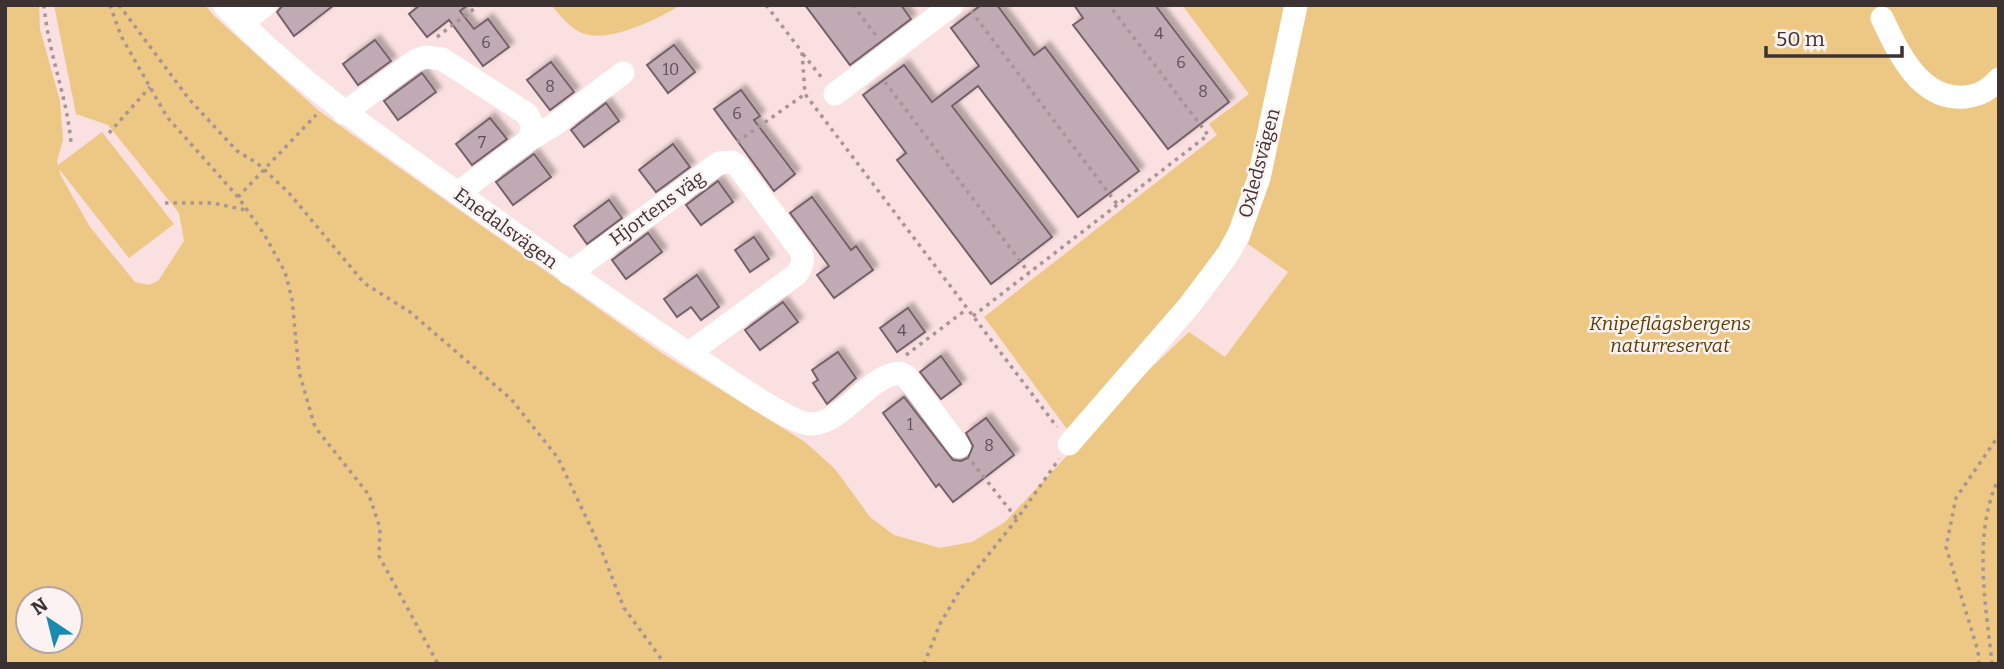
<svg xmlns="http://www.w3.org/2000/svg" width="2004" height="669" viewBox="0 0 2004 669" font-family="Bitter,serif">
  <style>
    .green { fill: #edc784; fill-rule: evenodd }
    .building { fill: #c0aab4; stroke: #75616a; stroke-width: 2; filter: url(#shadow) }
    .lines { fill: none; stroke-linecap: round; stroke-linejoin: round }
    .path { stroke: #a79494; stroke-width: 3.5; stroke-dasharray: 3.5 5; stroke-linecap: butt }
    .minor { stroke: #fff; stroke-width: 23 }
    .labels { text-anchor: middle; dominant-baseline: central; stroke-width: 5; stroke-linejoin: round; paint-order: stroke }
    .number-label { font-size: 16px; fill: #5d5052 }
    .street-label { font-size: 19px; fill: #3c3232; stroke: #fcf2f1 }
    .park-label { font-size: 19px; font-style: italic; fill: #583d00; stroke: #fcf2f1 }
  </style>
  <defs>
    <filter id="shadow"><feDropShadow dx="5" dy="-5" stdDeviation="2" flood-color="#0004"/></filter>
  </defs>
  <rect width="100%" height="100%" fill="#fae0e0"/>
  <!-- green -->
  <g class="green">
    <path d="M5 5H39L40 29 60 101 63 140 57 161 58 165 102 132 174 224 129 258 59 169 61 176 90 227 135 282 149 285 158 281 184 241 179 213 108 125 76 114 54 5H205L213 15 319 111 663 354 805 442 835 469 870 517 894 535 940 548 972 542 1005 522 1135 383 1189 332 1225 357 1288 272 1248 244 1275 156 1308 5H1999V664H5ZM28 599H70V641H28Z"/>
    <path d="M551 5H681C657 19 613 42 585 34 571 30 560 15 551 5Z"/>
    <path d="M1182 5H1284L1265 116 1250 183 1222 246 1172 316 1070 433 984 317 1217 135 1209 124 1249 94Z"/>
  </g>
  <!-- building -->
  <g class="building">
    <path d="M283 5H334L294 36 277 12Z"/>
    <path d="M420 5H468L460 11 474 29 488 19 509 47 483 66 449 20 427 37 409 14Z"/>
    <path d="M805 5H901L911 19 850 65Z"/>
    <path d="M981 5H997L1034 55 1045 47 1139 171 1078 217 978 86 952 106 1052 237 991 284 897 160 906 153 863 95 904 65 932 102 979 66 951 28Z"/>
    <path d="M1074 5H1155L1229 102 1168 149 1073 25 1083 18Z"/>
    <path d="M375 40 391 61 358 85 343 64Z"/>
    <path d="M674 45 695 72 668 93 647 65Z"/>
    <path d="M551 62 574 92 550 110 527 80Z"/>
    <path d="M422 73 436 92 398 120 384 101Z"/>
    <path d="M741 90 760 116 754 120 795 174 774 191 714 109Z"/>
    <path d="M606 103 619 121 584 147 571 130Z"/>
    <path d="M490 118 507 139 472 165 456 144Z"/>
    <path d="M673 144 690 167 656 192 639 170Z"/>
    <path d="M534 154 551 177 513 205 496 182Z"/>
    <path d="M718 181 733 202 701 225 686 205Z"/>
    <path d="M812 197 851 250 856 246 873 270 834 298 817 275 829 266 790 213Z"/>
    <path d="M609 200 622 218 587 244 574 226Z"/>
    <path d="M648 233 662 252 626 279 612 260Z"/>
    <path d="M754 237 769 259 750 272 735 250Z"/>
    <path d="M697 275 719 307 701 320 691 307 677 317 664 299Z"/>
    <path d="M783 302 798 322 760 350 745 330Z"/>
    <path d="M908 308 925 332 897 352 880 328Z"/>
    <path d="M838 352 856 378 827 404 813 383 818 380 812 370Z"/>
    <path d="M941 356 961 384 941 399 920 372Z"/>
    <path d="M904 397 953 460 961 461 968 458 973 446 966 433 986 418 1014 455 953 502 939 484 936 487 883 413Z"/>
  </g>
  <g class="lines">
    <!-- path -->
    <g class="path">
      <path d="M44 5C48 53 67 96 71 143"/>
      <path d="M110 5 121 36 167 117 238 197 264 234 285 272 292 299 299 372 315 427 369 495 380 528 379 556 438 664"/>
      <path d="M119 5 189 99 237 151 257 163 289 193 364 283 410 312 511 399 558 458 601 549 624 608 665 664"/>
      <path d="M766 5 802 52 805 94 1057 427"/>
      <path d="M853 5 877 37"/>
      <path d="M971 11 1117 204"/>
      <path d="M437 37 479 5"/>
      <path d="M803 54 822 78"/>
      <path d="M885 82 1029 273"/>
      <path d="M109 133 150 87"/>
      <path d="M737 142 805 94"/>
      <path d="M238 197 316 115"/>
      <path d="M165 203H213L246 210"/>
      <path d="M973 316 1208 135 1109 5"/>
      <path d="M906 355 967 309"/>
      <path d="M972 462 1017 519"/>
      <path d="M924 664 940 624 960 590 1017 519 1059 459"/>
      <path d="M1979 664 1978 651 1946 547 1956 498 1999 435"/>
      <path d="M1992 664C1986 606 1972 532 1999 478"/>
    </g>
    <!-- minor -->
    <g class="minor">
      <path d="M224 5C293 78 374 134 455 191 536 249 616 306 699 360 721 374 787 422 809 424 842 426 867 375 900 373L906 376 959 447"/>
      <path d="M1882 18C1898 52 1920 101 1965 97 1980 95 1989 90 1999 79"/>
      <path d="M242 23 265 5"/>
      <path d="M835 94 952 5"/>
      <path d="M344 113 415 61 425 57 442 59 527 114 533 126 529 140 458 193"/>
      <path d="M529 140 554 125 623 73"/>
      <path d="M569 274 719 163 732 162 737 165 801 251C804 261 802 266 797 274L689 353"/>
      <path d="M1069 444 1189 306 1228 254 1239 234 1259 178 1296 5"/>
    </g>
  </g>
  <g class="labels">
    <!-- number labels -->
    <g class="number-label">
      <text x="1159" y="33">4</text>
      <text x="486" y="42">6</text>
      <text x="1181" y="62">6</text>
      <text x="671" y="69">10</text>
      <text x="550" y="86">8</text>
      <text x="1203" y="91">8</text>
      <text x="737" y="113">6</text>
      <text x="482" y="142">7</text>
      <text x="902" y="330">4</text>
      <text x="910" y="424">1</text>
      <text x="989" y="445">8</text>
    </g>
    <!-- street labels -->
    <g class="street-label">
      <text transform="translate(1259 163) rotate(-75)">Oxledsvägen</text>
      <text transform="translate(657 208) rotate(-36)">Hjortens väg</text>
      <text transform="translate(506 228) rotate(36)">Enedalsvägen</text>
    </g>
    <!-- park labels -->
    <g class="park-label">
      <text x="1670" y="323">Knipeflågsbergens<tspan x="1670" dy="22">naturreservat</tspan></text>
    </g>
  </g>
  <!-- border -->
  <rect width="2004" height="669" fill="none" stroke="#3c3232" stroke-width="14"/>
  <!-- north arrow -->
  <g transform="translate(49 620) rotate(325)"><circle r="33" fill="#fcf2f1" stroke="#afa5a5" stroke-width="2"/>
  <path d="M0-5L12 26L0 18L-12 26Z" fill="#188bb0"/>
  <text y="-10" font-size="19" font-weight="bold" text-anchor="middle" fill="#3c3232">N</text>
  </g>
  <!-- scale -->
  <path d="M1766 46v10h136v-10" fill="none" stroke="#3c3232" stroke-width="3.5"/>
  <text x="1776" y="46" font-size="21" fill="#3c3232" stroke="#fcf2f1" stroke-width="5" paint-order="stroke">50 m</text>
</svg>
